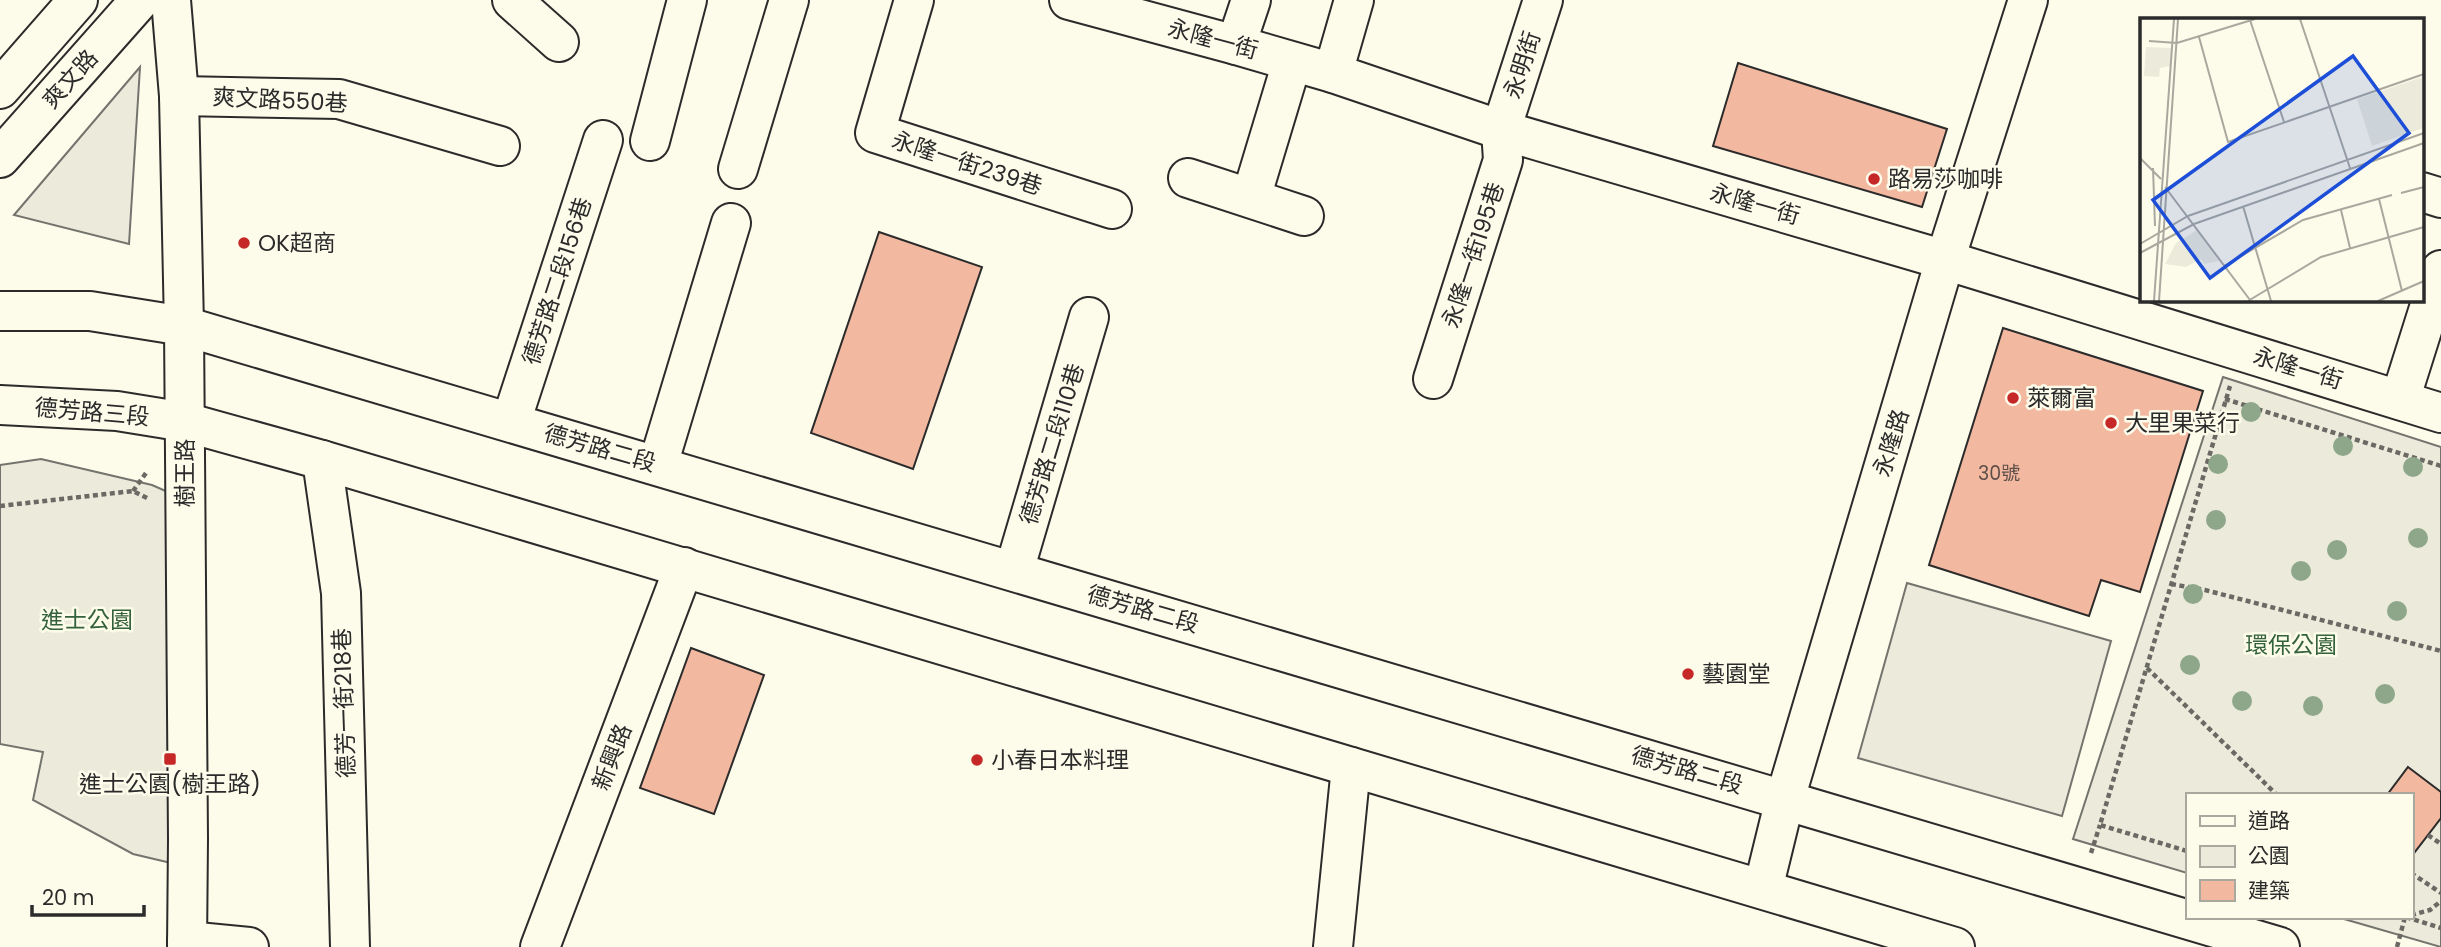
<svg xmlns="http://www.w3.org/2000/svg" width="2441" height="947" viewBox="0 0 2441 947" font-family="Poppins,'Noto Sans TC',sans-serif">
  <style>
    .green { fill: #ecebdb; stroke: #74746e; stroke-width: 2 }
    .parking { fill: #eceadb; stroke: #74746e; stroke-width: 2 }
    .building { fill: #f2b8a0; stroke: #2b2b2b; stroke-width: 2 }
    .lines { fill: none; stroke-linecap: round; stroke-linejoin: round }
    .minor-casing { stroke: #2b2b2b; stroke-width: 42 }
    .path { stroke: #6a6964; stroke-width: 4.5; stroke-dasharray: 5 3.5; stroke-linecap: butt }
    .minor { stroke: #fdfbea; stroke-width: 38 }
    .tree { fill: #8ea78a }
    .poi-dot { fill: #c62828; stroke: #fdfbea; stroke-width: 2.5 }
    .labels { text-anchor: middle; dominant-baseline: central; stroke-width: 5; stroke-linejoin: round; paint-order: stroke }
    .number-label { font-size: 19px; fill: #5d4e48 }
    .street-label { font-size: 23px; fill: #2b2b2b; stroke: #fdfbea }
    .poi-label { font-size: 23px; fill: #2b2b2b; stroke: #fdfbea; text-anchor: start }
    .park-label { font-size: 23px; fill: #34623c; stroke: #fdfbea }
    .inset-road { fill: none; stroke: #a9a89e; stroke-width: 2 }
    .view { fill: #1d4ed8; fill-opacity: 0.15; stroke: #1d4ed8; stroke-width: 3.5 }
    .inset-edge { fill: none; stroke: #2b2b2b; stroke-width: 3.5 }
  </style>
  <rect width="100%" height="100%" fill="#fdfbea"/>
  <!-- green -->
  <g class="green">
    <path d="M140 67 129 244 14 215Z"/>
    <path d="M2223 377 2441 447V947L2337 917H2411V795H2187V873L2073 839Z"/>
    <path d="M41 459 152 485 177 496 171 863 133 854 33 800 43 752 0 744V465Z"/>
  </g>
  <!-- parking -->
  <path class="parking" d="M1907 583 2111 641 2062 816 1858 758Z"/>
  <!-- building -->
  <g class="building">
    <path d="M1738 63 1947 129 1922 207 1713 146Z"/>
    <path d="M879 232 982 267 913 469 811 433Z"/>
    <path d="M2003 328 2203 391 2140 592 2101 580 2089 616 1929 565Z"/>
    <path d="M691 648 764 675 714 814 640 788Z"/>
    <path d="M2408 767 2441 792V818L2411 857V795H2387Z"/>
  </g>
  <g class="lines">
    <defs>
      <g id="minor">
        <path d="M171 0 179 96 184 326 188 839 187 947"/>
        <path d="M512 0 559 42"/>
        <path d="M914 0 875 133 1112 209"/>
        <path d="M1069 0 1236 45 1333 73 1501 130 1945 260 2441 413"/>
        <path d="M1236 45 1251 0"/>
        <path d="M1333 73 1354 0"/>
        <path d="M0 89 78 0"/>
        <path d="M179 96 339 99 500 146"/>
        <path d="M650 141 687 0"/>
        <path d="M0 158 140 0"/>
        <path d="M738 169 789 0"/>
        <path d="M1188 178 1304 216"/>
        <path d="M2422 192 2441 198"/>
        <path d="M1251 198 1292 62"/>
        <path d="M0 311H90L184 326 2280 947"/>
        <path d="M1433 379 1503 160 1501 130 1543 0"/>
        <path d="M2400 400 2441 270"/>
        <path d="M0 405 117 411 185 422 322 460 1955 947"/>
        <path d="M511 422 603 140"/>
        <path d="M322 460 341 593 350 947"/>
        <path d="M658 465 731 223"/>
        <path d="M1014 571 1089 317"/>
        <path d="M1763 889 1785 799 1945 260 2028 0"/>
        <path d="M187 941 249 947"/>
        <path d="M540 947 684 567"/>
        <path d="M1333 947 1351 767"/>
      </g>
    </defs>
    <!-- minor casing -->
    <use href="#minor" class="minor-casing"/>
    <!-- path -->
    <g class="path">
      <path d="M2225 399 2441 466"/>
      <path d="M133 491 146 473"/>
      <path d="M0 506 133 491 147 498"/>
      <path d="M2171 584 2205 590 2441 651"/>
      <path d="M2147 668 2277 795"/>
      <path d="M2428 835 2441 844"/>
      <path d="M2187 851 2100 825 2230 386"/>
      <path d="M2091 853 2100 825"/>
      <path d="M2411 873 2441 893"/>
      <path d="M2411 915 2430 910 2441 901"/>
      <path d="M2406 917 2441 928"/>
      <path d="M2397 947 2405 917"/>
    </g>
    <!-- minor -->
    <use href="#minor" class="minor"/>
  </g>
  <!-- trees -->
  <g class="tree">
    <circle cx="2251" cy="412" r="10"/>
    <circle cx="2343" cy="446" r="10"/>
    <circle cx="2218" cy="464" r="10"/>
    <circle cx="2413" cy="467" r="10"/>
    <circle cx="2216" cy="520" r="10"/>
    <circle cx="2418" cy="538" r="10"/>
    <circle cx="2337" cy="550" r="10"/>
    <circle cx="2301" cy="571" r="10"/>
    <circle cx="2193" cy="594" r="10"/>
    <circle cx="2397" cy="611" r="10"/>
    <circle cx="2190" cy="665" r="10"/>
    <circle cx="2385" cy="694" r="10"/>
    <circle cx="2242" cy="701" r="10"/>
    <circle cx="2313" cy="706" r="10"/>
  </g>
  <!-- markers -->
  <g class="poi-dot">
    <circle cx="1874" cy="179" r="7"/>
    <circle cx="244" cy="243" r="7"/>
    <circle cx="2013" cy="398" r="7"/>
    <circle cx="2111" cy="423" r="7"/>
    <circle cx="1688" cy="674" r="7"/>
    <rect x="163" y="752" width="14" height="14" rx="3.5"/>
    <circle cx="977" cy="760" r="7"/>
  </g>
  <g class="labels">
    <!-- number labels -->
    <g class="number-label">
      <text x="1999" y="473">30號</text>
    </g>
    <!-- street labels -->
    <g class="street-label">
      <text transform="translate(1213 39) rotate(15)">永隆一街</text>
      <text transform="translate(1522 65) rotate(-72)">永明街</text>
      <text transform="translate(70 79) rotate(-48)">爽文路</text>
      <text transform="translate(280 100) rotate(3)">爽文路550巷</text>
      <text transform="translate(967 163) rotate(18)">永隆一街239巷</text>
      <text transform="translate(1755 204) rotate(16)">永隆一街</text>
      <text transform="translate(1473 255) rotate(-72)">永隆一街195巷</text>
      <text transform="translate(557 281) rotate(-72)">德芳路二段156巷</text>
      <text transform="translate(2298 368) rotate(17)">永隆一街</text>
      <text transform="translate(92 412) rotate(5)">德芳路三段</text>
      <text transform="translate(1891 443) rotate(-73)">永隆路</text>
      <text transform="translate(1052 444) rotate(-73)">德芳路二段110巷</text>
      <text transform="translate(600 448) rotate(16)">德芳路二段</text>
      <text transform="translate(185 473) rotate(-90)">樹王路</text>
      <text transform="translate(1143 609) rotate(16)">德芳路二段</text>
      <text transform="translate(344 703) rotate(-92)">德芳一街218巷</text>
      <text transform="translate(612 757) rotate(-69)">新興路</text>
      <text transform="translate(1687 770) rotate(16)">德芳路二段</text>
    </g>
    <!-- poi labels -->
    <g class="poi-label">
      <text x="1888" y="179">路易莎咖啡</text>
      <text x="258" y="243">OK超商</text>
      <text x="2027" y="398">萊爾富</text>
      <text x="2125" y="423">大里果菜行</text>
      <text x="1702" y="674">藝園堂</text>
      <text x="991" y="760">小春日本料理</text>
      <text x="170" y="784" text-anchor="middle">進士公園(樹王路)</text>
    </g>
    <!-- park labels -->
    <g class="park-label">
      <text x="87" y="620">進士公園</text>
      <text x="2291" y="645">環保公園</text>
    </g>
  </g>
  <!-- overview -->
  <g transform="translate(2140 18)">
    <rect width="284" height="284" fill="#fdfbea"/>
    <path d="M6 29 32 30 30 48 20 50 19 59 4 58ZM283 59V110L232 128 217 81ZM57 212 79 243 64 246 61 241 46 249 25 246 36 225Z" fill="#ecebdb"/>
    <path class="inset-road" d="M160 1 210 150M110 2 144 104M59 19 88 124 284 56M9 23 37 25 115 1M0 140 21 161M13 150 15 208M25 169 110 282M261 175 284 169M239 181 262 273M103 188 131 283M201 192 210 230M0 226 48 198 284 115M0 235 54 206 284 125M84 248 163 202 252 177M14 283 34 1M19 283 38 1M108 283 181 239 284 209M238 283 284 263"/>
    <path class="view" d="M213 38 269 115 70 260 13 182Z"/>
    <rect width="284" height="284" class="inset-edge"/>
  </g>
  <!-- legend -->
  <rect x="2186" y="793" width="228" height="126" fill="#fdfbea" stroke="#a9a89e" stroke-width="2"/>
  <rect x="2200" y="816" width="35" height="10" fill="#fdfbea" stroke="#a9a89e" stroke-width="2"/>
  <text x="2248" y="828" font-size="21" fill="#2b2b2b">道路</text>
  <rect x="2200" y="846" width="35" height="21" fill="#ecebdb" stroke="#a9a89e" stroke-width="2"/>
  <text x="2248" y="863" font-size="21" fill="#2b2b2b">公園</text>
  <rect x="2200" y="880" width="35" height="21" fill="#f2b8a0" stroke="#a9a89e" stroke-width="2"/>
  <text x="2248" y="898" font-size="21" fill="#2b2b2b">建築</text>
  <!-- scale -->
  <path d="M32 905v10h112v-10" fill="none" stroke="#2b2b2b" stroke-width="3.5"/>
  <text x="42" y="905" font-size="21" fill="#2b2b2b" stroke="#fdfbea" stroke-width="5" paint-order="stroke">20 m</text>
</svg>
